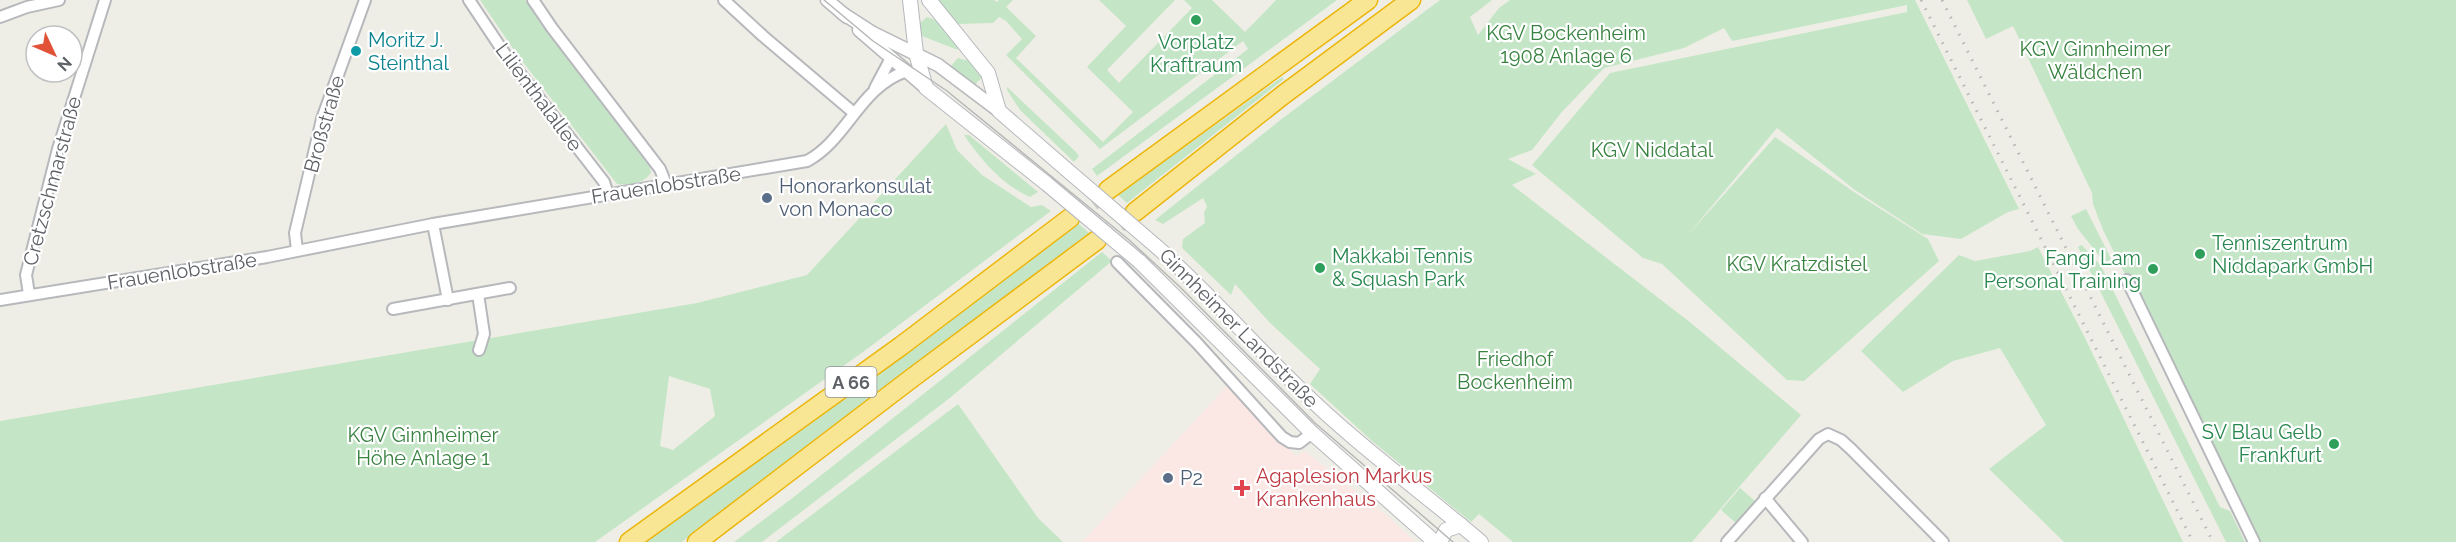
<svg xmlns="http://www.w3.org/2000/svg" width="2456" height="542" viewBox="0 0 2456 542" font-family="Raleway,sans-serif">
  <style>
    .medical { fill: #fbe8e4 }
    .green { fill: #c4e6c6; fill-rule: evenodd }
    .lines { fill: none; stroke-linecap: round; stroke-linejoin: round }
    .motorway-tunnel { stroke: #cbcbc6; stroke-width: 18; stroke-dasharray: 18 9; stroke-linecap: butt }
    .minor-casing { stroke: #b6b8bc; stroke-width: 14 }
    .tertiary-casing { stroke: #b6b8bc; stroke-width: 15 }
    .secondary-casing { stroke: #b5b8bd; stroke-width: 16 }
    .motorway-casing { stroke: #ecb50a; stroke-width: 21 }
    .minor { stroke: #fff; stroke-width: 10 }
    .tertiary { stroke: #fff; stroke-width: 12 }
    .secondary { stroke: #fff; stroke-width: 14 }
    .motorway { stroke: #f9e694; stroke-width: 18 }
    .tram { stroke: #b6b7b7; stroke-width: 1.5 }
    .rail { stroke: #b6b7b7; stroke-width: 3; stroke-dasharray: 1.5 8; stroke-linecap: butt }
    .secondary-bridge-casing { stroke: #b5b8bd; stroke-width: 16; stroke-linecap: butt }
    .secondary-bridge { stroke: #fff; stroke-width: 14 }
    .leisure-dot { fill: #2e9e5b; stroke: #fff; stroke-width: 2 }
    .culture-dot { fill: #0f9aa8; stroke: #fff; stroke-width: 2 }
    .service-dot { fill: #5c6f8a; stroke: #fff; stroke-width: 2 }
    .health-dot { fill: #e0444e; stroke: #fff; stroke-width: 2 }
    .labels { text-anchor: middle; dominant-baseline: central; stroke-width: 4.5; stroke-linejoin: round; paint-order: stroke }
    .shield { fill: #fff; stroke: #8e9094; stroke-width: 1.5 }
    .shield-label { font-size: 18px; font-weight: bold; fill: #5e6166 }
    .park-label { font-size: 20px; fill: #388240; stroke: #fff }
    .culture-label { font-size: 20px; fill: #0d838f; stroke: #fff; text-anchor: start }
    .leisure-label { font-size: 20px; fill: #27864d; stroke: #fff; text-anchor: start }
    .street-label { font-size: 20px; fill: #5e6166; stroke: #fff }
    .service-label { font-size: 20px; fill: #4e5e75; stroke: #fff; text-anchor: start }
    .health-label { font-size: 20px; fill: #be3a42; stroke: #fff; text-anchor: start }
  </style>
  <rect width="100%" height="100%" fill="#efeee6"/>
  <!-- medical -->
  <path class="medical" d="M1228 385 1296 456 1305 451 1391 519 1415 542H1082Z"/>
  <!-- green -->
  <g class="green">
    <path d="M480 0H525L545 30 650 167 651 173C644 183 629 186 617 184L516 53Z"/>
    <path d="M934 0H994L997 2 999 0H1013L1006 7 1036 36 1016 58 1103 142 1133 112 1087 67 1126 26 1099 0H1175L1107 70 1119 83 1192 8 1184 0H1212L1245 32 1276 0H1337L1097 176 1092 169 1248 49 1243 41 1100 149 1006 55 1022 39 1006 21 999 17 993 23 958 24Z"/>
    <path d="M1440 0H1492L1470 17 1478 35 1499 8 1510 0H1915L2019 209 2008 212 1961 239 1922 234 1855 190 1777 128 1687 236 1775 137 1854 192 1928 239 1939 261 1804 381 1787 380 1662 264 1643 258 1532 165 1610 73 1907 12V5L1732 41 1724 28 1684 48 1604 68 1561 113 1532 150 1508 159 1536 174 1512 185 1691 323 1801 415 1692 542H1513L1479 514 1471 522 1372 441 1310 384 1320 369 1270 323 1235 284 1231 295 1182 248 1183 239 1205 223 1204 213 1207 206 1203 198 1163 224 1155 220 1283 118Z"/>
    <path d="M1967 0H2456V542H2258L2103 230 2093 204 2092 193 2013 26 1986 39Z"/>
    <path d="M927 17 936 20 965 50 955 49 922 36 920 23Z"/>
    <path d="M958 58 965 60 973 59 983 76 975 85 950 67Z"/>
    <path d="M1282 77 1284 79 1127 203 1118 195Z"/>
    <path d="M1007 87 1076 152 1079 156 1074 162 1020 110 1007 90Z"/>
    <path d="M946 124 957 150 982 175 1031 207 1042 205 1051 211 863 352 595 542H0V421L697 303 807 275ZM669 376 710 389 715 416 673 450 660 446Z"/>
    <path d="M964 135H969L1038 192 1030 197C1002 185 981 160 964 135Z"/>
    <path d="M2086 209 2111 259 2105 263 2078 229 2071 216Z"/>
    <path d="M1078 223 1089 233 682 542H645L826 412Z"/>
    <path d="M2082 245 2101 266 2220 507 2230 511 2245 542H2226L2078 247Z"/>
    <path d="M2038 247 2086 340 2183 542H2064L1989 469 2046 425 2000 348 1953 361 1903 392 1861 351 1959 255 1975 261 2030 251Z"/>
    <path d="M1102 252 1112 261 951 397 762 542H734L795 496Z"/>
    <path d="M958 404 1038 518 1063 542H776Z"/>
    <path d="M1740 488 1755 501 1736 523 1721 510Z"/>
  </g>
  <g class="lines">
    <!-- motorway-tunnel -->
    <g class="motorway-tunnel">
      <path d="M1070 218 1108 190"/>
      <path d="M1097 240 1135 212"/>
    </g>
    <defs>
      <g id="minor">
        <path d="M469 0 505 54 604 182 608 194"/>
        <path d="M533 0 552 28 660 169 666 184"/>
        <path d="M724 0 763 36 854 113"/>
        <path d="M0 17 27 7 59 0"/>
        <path d="M875 88 891 58"/>
        <path d="M433 224 448 300"/>
        <path d="M297 250 295 233 322 119 365 0"/>
        <path d="M1117 262 1197 343 1282 437 1290 442 1299 443 1312 433"/>
        <path d="M2127 280 2254 542"/>
        <path d="M29 294 26 275 58 149 105 0"/>
        <path d="M478 294 484 334 479 350"/>
        <path d="M0 300 267 257 433 224 807 161C847 140 860 86 907 71"/>
        <path d="M393 309 510 288"/>
        <path d="M1765 498 1802 542"/>
        <path d="M1727 542 1819 439 1828 434 1841 440 1851 449 1943 542"/>
      </g>
      <g id="tertiary">
        <path d="M827 0 847 17"/>
        <path d="M842 13 873 33 938 65 999 111"/>
        <path d="M859 30 926 88"/>
      </g>
      <g id="secondary">
        <path d="M910 0 916 53 926 88 1047 184"/>
        <path d="M929 0 988 73 999 111 1066 169"/>
        <path d="M1157 247C1208 292 1251 342 1300 389 1356 444 1421 491 1481 542"/>
        <path d="M1139 261 1312 433 1435 542"/>
        <path d="M1440 542 1446 530 1461 525"/>
      </g>
      <g id="motorway">
        <path d="M1108 190 1368 0"/>
        <path d="M1135 212 1283 95 1411 0"/>
        <path d="M629 542 901 346 1070 218"/>
        <path d="M697 542 912 378 1097 240"/>
      </g>
    </defs>
    <!-- minor casing -->
    <use href="#minor" class="minor-casing"/>
    <!-- tertiary casing -->
    <use href="#tertiary" class="tertiary-casing"/>
    <!-- secondary casing -->
    <use href="#secondary" class="secondary-casing"/>
    <!-- motorway casing -->
    <use href="#motorway" class="motorway-casing"/>
    <!-- minor -->
    <use href="#minor" class="minor"/>
    <!-- tertiary -->
    <use href="#tertiary" class="tertiary"/>
    <!-- secondary -->
    <use href="#secondary" class="secondary"/>
    <!-- motorway -->
    <use href="#motorway" class="motorway"/>
    <!-- tram -->
    <path class="tram" d="M824 0 873 41 947 91 1128 239 1180 287 1315 423 1453 542"/>
    <!-- rail -->
    <g class="rail">
      <path d="M1921 0 2193 542"/>
      <path d="M1942 0 2213 542"/>
    </g>
    <defs>
      <g id="secondary-bridge">
        <path d="M1066 169 1157 247"/>
        <path d="M1047 184 1139 261"/>
      </g>
    </defs>
    <!-- secondary-bridge casing -->
    <use href="#secondary-bridge" class="secondary-bridge-casing"/>
    <!-- secondary-bridge -->
    <use href="#secondary-bridge" class="secondary-bridge"/>
  </g>
  <!-- markers -->
  <g class="leisure-dot">
    <circle cx="1196" cy="20" r="6"/>
    <circle cx="2200" cy="254" r="6"/>
    <circle cx="1320" cy="268" r="6"/>
    <circle cx="2153" cy="269" r="6"/>
    <circle cx="2334" cy="444" r="6"/>
  </g>
  <circle class="culture-dot" cx="356" cy="51" r="6"/>
  <g class="service-dot">
    <circle cx="767" cy="198" r="6"/>
    <circle cx="1168" cy="478" r="6"/>
  </g>
  <path class="health-dot" d="M1239 479h6v6h6v6h-6v6h-6v-6h-6v-6h6z"/>
  <g class="labels">
    <!-- shield labels -->
    <rect class="shield" x="825.5" y="367" width="51" height="30" rx="4.5"/>
    <g class="shield-label">
      <text x="851" y="382">A 66</text>
    </g>
    <!-- park labels -->
    <g class="park-label">
      <text x="1566" y="33">KGV Bockenheim<tspan x="1566" dy="23">1908 Anlage 6</tspan></text>
      <text x="2095" y="49">KGV Ginnheimer<tspan x="2095" dy="23">Wäldchen</tspan></text>
      <text x="1652" y="150">KGV Niddatal</text>
      <text x="1797" y="264">KGV Kratzdistel</text>
      <text x="1515" y="359">Friedhof<tspan x="1515" dy="23">Bockenheim</tspan></text>
      <text x="423" y="435">KGV Ginnheimer<tspan x="423" dy="23">Höhe Anlage 1</tspan></text>
    </g>
    <!-- culture labels -->
    <g class="culture-label">
      <text x="368" y="40">Moritz J.<tspan x="368" dy="23">Steinthal</tspan></text>
    </g>
    <!-- leisure labels -->
    <g class="leisure-label">
      <text x="1196" y="42" text-anchor="middle">Vorplatz<tspan x="1196" dy="23">Kraftraum</tspan></text>
      <text x="2212" y="243">Tenniszentrum<tspan x="2212" dy="23">Niddapark GmbH</tspan></text>
      <text x="1332" y="256">Makkabi Tennis<tspan x="1332" dy="23">&amp; Squash Park</tspan></text>
      <text x="2141" y="258" text-anchor="end">Fangi Lam<tspan x="2141" dy="23">Personal Training</tspan></text>
      <text x="2322" y="432" text-anchor="end">SV Blau Gelb<tspan x="2322" dy="23">Frankfurt</tspan></text>
    </g>
    <!-- street labels -->
    <g class="street-label">
      <text transform="translate(539 97) rotate(53)">Lilienthalallee</text>
      <text transform="translate(324 124) rotate(-74)">Broßstraße</text>
      <text transform="translate(52 181) rotate(-75)">Cretzschmarstraße</text>
      <text transform="translate(666 185) rotate(-9)">Frauenlobstraße</text>
      <text transform="translate(182 271) rotate(-9)">Frauenlobstraße</text>
      <text transform="translate(1239 328) rotate(45)">Ginnheimer Landstraße</text>
    </g>
    <!-- service labels -->
    <g class="service-label">
      <text x="779" y="186">Honorarkonsulat<tspan x="779" dy="23">von Monaco</tspan></text>
      <text x="1180" y="478">P2</text>
    </g>
    <!-- health labels -->
    <g class="health-label">
      <text x="1256" y="476">Agaplesion Markus<tspan x="1256" dy="23">Krankenhaus</tspan></text>
    </g>
  </g>
  <!-- north arrow -->
  <g transform="translate(54 54) rotate(134)"><circle r="28" fill="#ffffff" stroke="#bfc0c2" stroke-width="1.5"/>
  <path d="M0-4.5L10 22L0 15L-10 22Z" fill="#e25239"/>
  <text y="-9" font-size="16" font-weight="bold" text-anchor="middle" fill="#5e6166">N</text>
  </g>
</svg>
